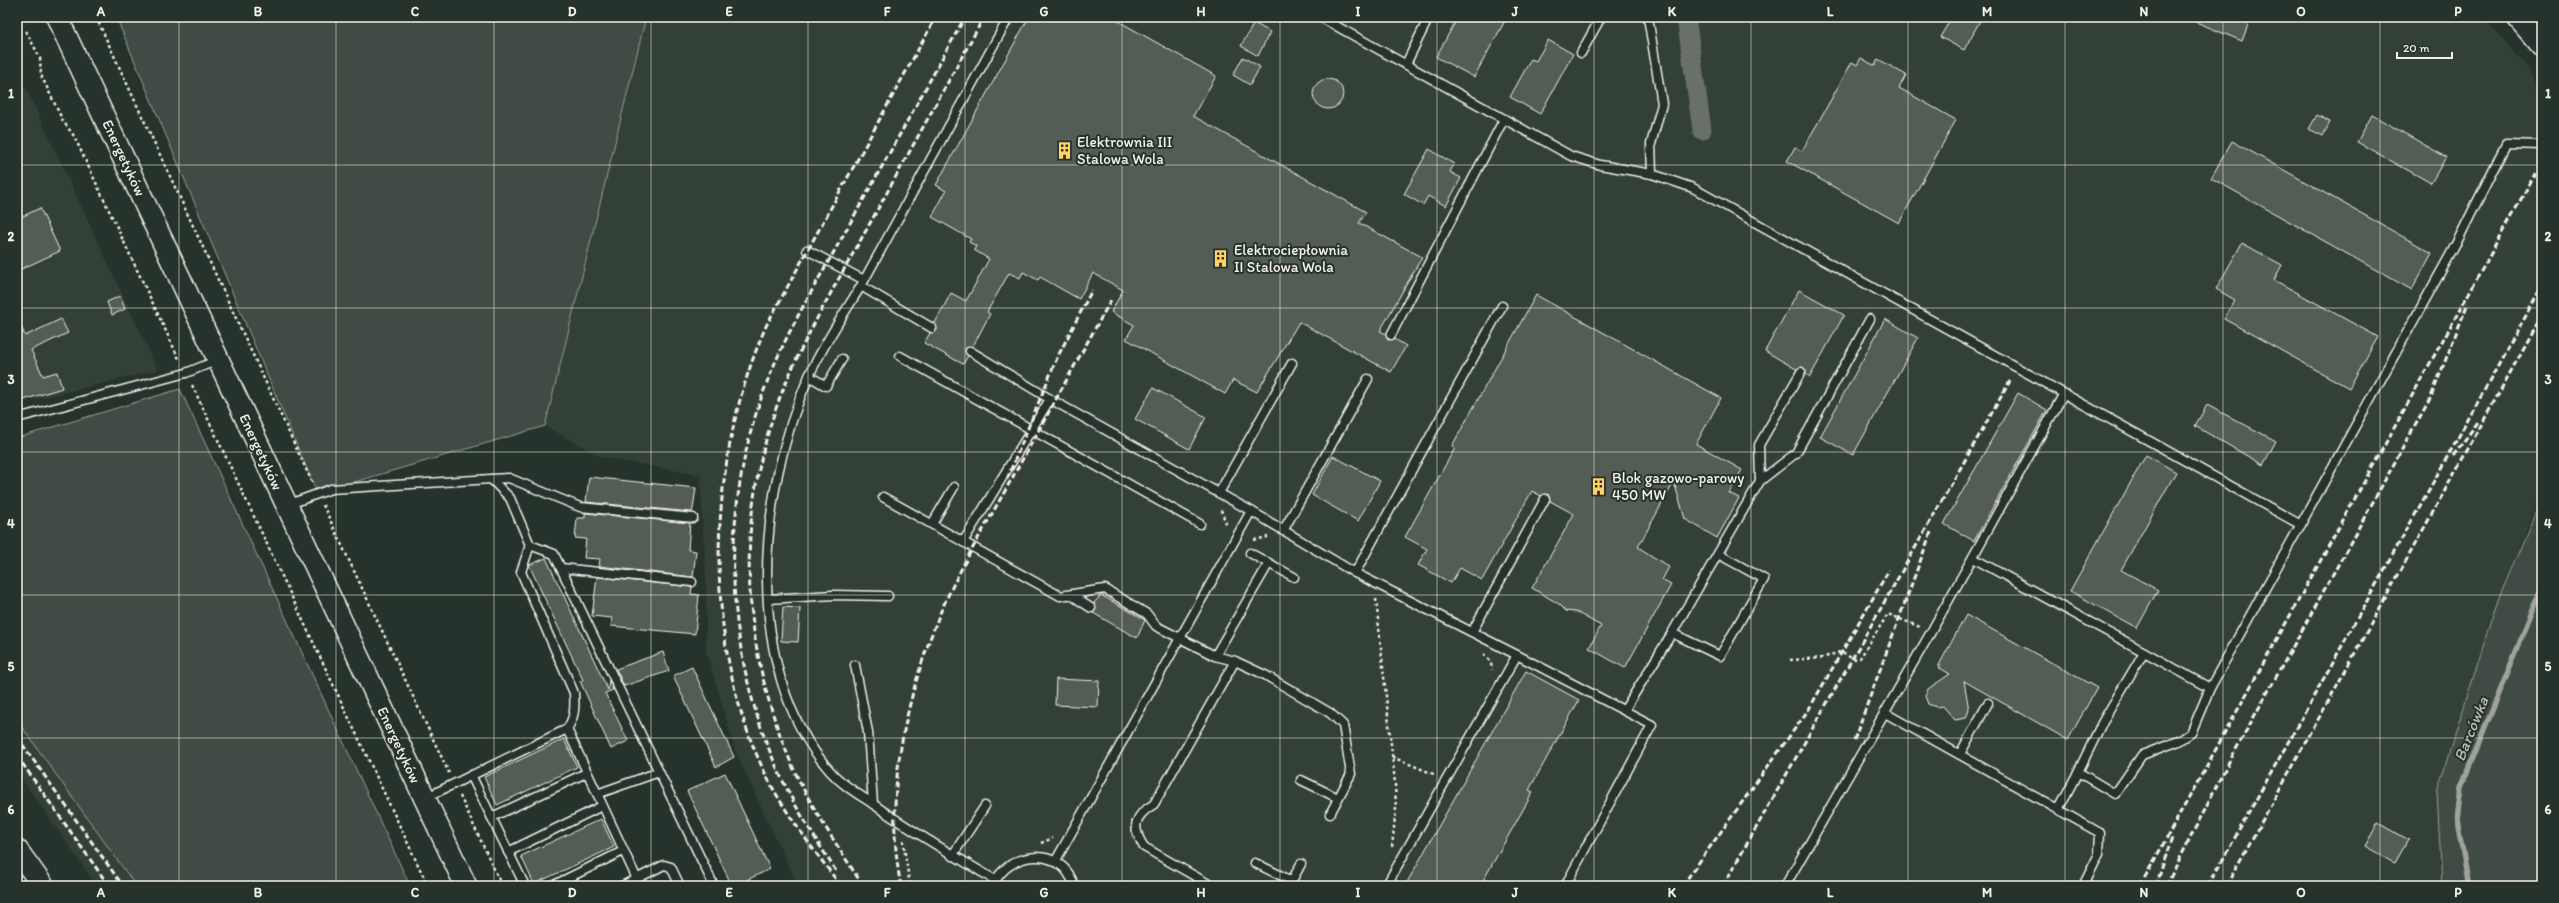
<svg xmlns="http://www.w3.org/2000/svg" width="2559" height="903" viewBox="0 0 2559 903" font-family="Itim,sans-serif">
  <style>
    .built { fill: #333f39 }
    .green { fill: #414b45; stroke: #9a9e96 }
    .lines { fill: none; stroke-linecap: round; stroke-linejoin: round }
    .stream { stroke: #9fa39b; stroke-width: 5.5 }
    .canal { stroke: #676f68; stroke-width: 19 }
    .building { fill: #525c55; stroke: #f4f1e8 }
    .lane-casing { stroke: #f4f1e8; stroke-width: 11 }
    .secondary-casing { stroke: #f4f1e8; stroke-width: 24 }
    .primary-casing { stroke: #f4f1e8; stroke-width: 25 }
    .path { stroke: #f4f1e8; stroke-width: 2.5; stroke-dasharray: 3 3; stroke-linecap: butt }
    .lane { stroke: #26332d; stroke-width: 8 }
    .secondary { stroke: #26332d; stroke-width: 21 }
    .primary { stroke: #26332d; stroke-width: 22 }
    .rail { stroke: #f4f1e8; stroke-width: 3; stroke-dasharray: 6 3; stroke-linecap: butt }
    .grid { fill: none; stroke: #f4f1e8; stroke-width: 1; stroke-opacity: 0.55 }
    .labels { text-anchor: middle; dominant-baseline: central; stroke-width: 4; stroke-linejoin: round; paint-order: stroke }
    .poi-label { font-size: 15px; fill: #f4f1e8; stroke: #26332d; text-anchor: start }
    .street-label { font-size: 15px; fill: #f4f1e8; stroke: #26332d }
    .water-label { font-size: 16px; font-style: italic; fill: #bcbdb5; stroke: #26332d }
    .neatline { fill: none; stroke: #f4f1e8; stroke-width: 1.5 }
    .grid-label { font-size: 13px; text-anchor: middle; font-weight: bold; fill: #f4f1e8 }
  </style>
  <rect width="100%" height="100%" fill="#26332d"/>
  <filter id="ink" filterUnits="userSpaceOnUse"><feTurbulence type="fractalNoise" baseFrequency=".025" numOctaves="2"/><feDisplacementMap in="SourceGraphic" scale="8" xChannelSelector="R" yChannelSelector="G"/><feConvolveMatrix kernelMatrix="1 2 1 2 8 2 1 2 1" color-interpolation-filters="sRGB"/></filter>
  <g filter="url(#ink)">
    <!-- built -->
    <g class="built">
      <path d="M646 17H2483L2528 68 2542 100V489L2496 605 2437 791 2442 886H798L736 753 706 650V577L700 475 601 457 545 426Z"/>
      <path d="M17 69 158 370 17 404Z"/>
      <path d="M17 718 93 825 135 886H97L17 772Z"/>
    </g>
    <!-- green -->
    <g class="green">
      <path d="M116 17H646L545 426 317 493Z"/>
      <path d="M180 389 410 886H136L17 720V438Z"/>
      <path d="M2542 497V886H2442L2437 791 2496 605Z"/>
    </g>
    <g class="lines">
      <!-- stream -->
      <path class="stream" d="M2469 886 2457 820 2461 787 2542 588"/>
      <!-- canal -->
      <path class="canal" d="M1686 17 1702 130"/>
    </g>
    <!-- building -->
    <g class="building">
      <path d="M1029 17H1111L1216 76 1193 116 1366 212 1359 223 1422 257 1380 331 1386 334 1388 340 1395 339 1406 346 1391 372 1299 322 1257 392 1233 380 1225 394 1126 339 1134 325 1111 312 1123 290 1093 273 1079 299 1040 277 1038 280 1023 272 1020 278 1009 273 987 312 990 314 973 346 965 349 968 356 963 364 924 343 930 333 937 330 935 323 951 293 966 301 989 259 974 250 976 246 969 242 971 239 932 217 946 191 936 185Z"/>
      <path d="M1458 17H1507L1474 77 1436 57Z"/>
      <path d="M1952 17H1982L1964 50 1940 37Z"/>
      <path d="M2184 17H2251L2242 41Z"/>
      <path d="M1254 23 1270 32 1258 56 1241 46Z"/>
      <path d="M1548 40 1573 54 1540 114 1510 97 1531 59 1536 61Z"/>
      <path d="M1243 57 1260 67 1250 85 1233 75Z"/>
      <path d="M1861 58 1875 66 1878 59 1906 75 1899 88 1956 120 1899 223 1787 161 1795 147 1802 151 1852 62 1857 65Z"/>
      <circle cx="1328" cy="94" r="15"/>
      <path d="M2317 115 2330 122 2323 136 2309 129Z"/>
      <path d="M2372 115 2446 157 2431 183 2357 142Z"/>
      <path d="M2232 141 2432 253 2412 290 2211 178Z"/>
      <path d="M1429 149 1454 164 1450 172 1461 178 1446 206 1428 196 1423 205 1404 194Z"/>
      <path d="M40 208 60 251 17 271V219Z"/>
      <path d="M2242 243 2282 265 2274 280 2378 337 2349 388 2224 319 2235 300 2216 289Z"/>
      <path d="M1799 290 1844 315 1810 377 1806 374 1803 367 1796 369 1765 351Z"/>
      <path d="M1536 295 1721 398 1696 444 1742 470 1729 493 1739 498 1717 538 1685 519 1674 482 1638 547 1669 567 1662 580 1671 585 1625 668 1589 648 1601 626 1576 612 1566 611 1559 604 1532 588 1574 514 1550 501 1548 494 1541 496 1532 491 1482 580 1460 568 1451 583 1418 565 1427 549 1405 537 1455 448 1452 446Z"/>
      <path d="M120 296 125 309 112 315 107 302Z"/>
      <path d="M17 316 25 336 61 319 68 333 31 350 43 376 57 372 62 388 17 402Z"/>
      <path d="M1885 319 1918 338 1853 455 1820 437Z"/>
      <path d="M1153 388 1206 417 1189 449 1135 419Z"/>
      <path d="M2018 393 2047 410 1974 541 1944 524Z"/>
      <path d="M2207 405 2276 441 2263 465 2195 426Z"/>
      <path d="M2146 455 2176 472 2121 570 2158 590 2137 628 2070 591Z"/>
      <path d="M1333 456 1380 481 1358 521 1312 495Z"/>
      <path d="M589 477 696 488 693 509 692 512 586 502Z"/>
      <path d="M585 513 690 523 688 550 696 551 693 577 599 566 600 559 584 558 586 539 575 538 577 518H585Z"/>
      <path d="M546 558 608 690 609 680 613 690 605 693 628 741 611 749 580 681 583 680 529 565Z"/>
      <path d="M597 577 692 587 691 594 699 595 695 634 611 626 612 618 592 616Z"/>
      <path d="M1101 595 1145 620 1137 638 1093 613 1096 609 1094 603Z"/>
      <path d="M783 607 800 608 798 642 781 641Z"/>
      <path d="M1966 615 2097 688 2068 740 1964 681 1969 710 1966 718 1955 720 1943 706 1936 707 1928 704 1925 696 1928 689 1950 674 1938 667Z"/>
      <path d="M663 652 669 671 624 686 616 669Z"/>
      <path d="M692 667 734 757 716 767 673 676Z"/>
      <path d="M1526 671 1579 700 1529 790 1533 792 1480 886H1405Z"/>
      <path d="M1056 679 1099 681 1098 707 1055 705Z"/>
      <path d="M564 739 577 767 497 805 484 777Z"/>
      <path d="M725 773 770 869 734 886H732L687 791Z"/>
      <path d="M601 819 614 847 534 884 521 856Z"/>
      <path d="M2378 823 2408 840 2395 863 2365 846Z"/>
    </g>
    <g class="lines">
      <defs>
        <g id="lane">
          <path d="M1320 17 1571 156 1600 165 1652 174 1693 188 2301 525"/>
          <path d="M1648 17 1662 104 1651 144 1652 174"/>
          <path d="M1581 53 1601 17"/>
          <path d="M1406 64 1429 17"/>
          <path d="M807 250 864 280"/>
          <path d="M861 286C843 315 823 345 809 376 758 492 741 670 830 771 843 786 860 795 876 806 914 833 955 856 995 880"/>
          <path d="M932 328 861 286 1009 17"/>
          <path d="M1391 335 1504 119"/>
          <path d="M970 351 1050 399 1251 511"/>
          <path d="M900 356 1200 524"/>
          <path d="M809 376 826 386 842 359"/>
          <path d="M17 418 186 373 218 360"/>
          <path d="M491 479 509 478 580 507 693 518"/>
          <path d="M1760 481 1796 453 1870 319"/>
          <path d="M1219 493 1292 363"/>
          <path d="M883 497 1060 596 1105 589 1147 614 1156 626 1215 656 1235 661 1265 675 1330 713 1343 725 1351 774 1330 814"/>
          <path d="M287 505 331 489 491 479 510 498 530 545 554 554 714 886"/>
          <path d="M932 524 954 487"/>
          <path d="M1283 531 1368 379"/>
          <path d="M963 542 1050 399"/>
          <path d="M1250 553 1294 577"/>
          <path d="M1973 558 2210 688"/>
          <path d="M561 568 692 582"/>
          <path d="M1355 573 1502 306"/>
          <path d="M1071 595 1091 608"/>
          <path d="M768 599 833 595 888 596"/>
          <path d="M1472 632 1545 499"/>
          <path d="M1672 633 1720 656 1764 579 1718 554"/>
          <path d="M1517 655 1652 725 1565 886"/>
          <path d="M1215 656 1269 563"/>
          <path d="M855 665 868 732 873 804"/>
          <path d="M1625 709 1672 633 1760 481 1759 445 1801 372"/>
          <path d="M1885 713 2100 833 2099 854 2083 886"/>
          <path d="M567 729 637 879"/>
          <path d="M1960 754 1988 703"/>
          <path d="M2078 772 2103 721 2144 652"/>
          <path d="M471 775 525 886"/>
          <path d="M1301 780 1338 798"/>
          <path d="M597 794 659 772"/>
          <path d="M425 798 567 729C575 717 575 707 574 693L521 572 530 545"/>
          <path d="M2059 808 2078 772 2115 794 2142 755 2179 741 2191 733 2210 688 2455 246 2506 144 2542 145"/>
          <path d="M492 817 586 773"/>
          <path d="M508 852 602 806"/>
          <path d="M952 856 985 806"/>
          <path d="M1055 862 1251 511 1355 573 1517 655 1386 886"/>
          <path d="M1255 863 1292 881"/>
          <path d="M552 886 623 851"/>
          <path d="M622 886 664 865 671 867 680 886"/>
          <path d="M993 886C1007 850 1063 845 1074 886"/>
          <path d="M1212 886 1144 847C1131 827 1134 816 1154 804L1235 661"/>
          <path d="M1289 886 1301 864"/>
          <path d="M1785 886 1931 632 2063 395"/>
        </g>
        <g id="secondary">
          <path d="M57 17 466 886"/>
          <path d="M17 850 43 886"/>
        </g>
        <path id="primary" d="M2518 17 2542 45"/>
      </defs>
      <!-- lane casing -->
      <use href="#lane" class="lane-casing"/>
      <!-- secondary casing -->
      <use href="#secondary" class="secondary-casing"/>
      <!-- primary casing -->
      <use href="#primary" class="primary-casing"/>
      <!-- path -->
      <g class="path">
        <path d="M96 17 312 482"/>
        <path d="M26 31 40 58 41 75 63 121 74 136 180 361"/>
        <path d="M192 385 428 886"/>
        <path d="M323 505 449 773"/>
        <path d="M1221 510 1227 526"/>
        <path d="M1254 540 1268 537"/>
        <path d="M1376 599 1395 783 1396 808 1392 847"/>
        <path d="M1484 654 1491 663 1492 670"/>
        <path d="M1790 660 1822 658 1840 652 1854 659 1860 658 1888 614 1920 627"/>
        <path d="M1392 757 1436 775"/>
        <path d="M460 796 502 886"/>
        <path d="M903 840 910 886"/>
        <path d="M1041 843 1053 838"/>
      </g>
      <!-- lane -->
      <use href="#lane" class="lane"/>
      <!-- secondary -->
      <use href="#secondary" class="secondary"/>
      <!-- primary -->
      <use href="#primary" class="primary"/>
      <!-- rail -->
      <g class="rail">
        <path d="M2453 456 2478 422"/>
        <path d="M1007 479 1057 358 1092 290"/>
        <path d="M17 737 123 886"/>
        <path d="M1854 740 1931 532"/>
        <path d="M17 756 109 886"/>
        <path d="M836 871C820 846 804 821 790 795 722 665 715 505 772 370 793 320 823 272 849 225 888 156 927 86 965 17"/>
        <path d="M841 886C814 850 785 814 765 773 700 640 707 458 767 324L936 17"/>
        <path d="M863 886C837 844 807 803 789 758 741 642 735 518 779 400 801 342 834 288 864 234 904 162 944 89 984 17"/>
        <path d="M901 886C883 796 906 695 941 611 962 563 991 517 1016 471 1048 414 1079 357 1111 300"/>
        <path d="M1682 886 1809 709 1889 570"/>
        <path d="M1723 886 2010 381"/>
        <path d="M2140 886 2535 174"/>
        <path d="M2156 886 2172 837"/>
        <path d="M2166 886 2224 771 2431 397 2468 303"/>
        <path d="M2208 886 2542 287"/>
        <path d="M2226 886 2542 315"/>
      </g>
    </g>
  </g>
  <!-- grid -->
  <path class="grid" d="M179 17V886M336 17V886M494 17V886M651 17V886M808 17V886M965 17V886M1122 17V886M1280 17V886M1437 17V886M1594 17V886M1751 17V886M1908 17V886M2065 17V886M2223 17V886M2380 17V886M17 165H2542M17 308H2542M17 452H2542M17 595H2542M17 738H2542"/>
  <!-- icons -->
  <defs>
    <symbol id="building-bare" viewBox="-9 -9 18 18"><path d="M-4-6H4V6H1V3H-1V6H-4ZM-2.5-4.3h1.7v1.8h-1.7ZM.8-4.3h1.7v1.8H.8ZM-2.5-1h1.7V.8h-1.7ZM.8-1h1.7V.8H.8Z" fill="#ffd166" stroke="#26332d" stroke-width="2.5" paint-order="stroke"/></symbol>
  </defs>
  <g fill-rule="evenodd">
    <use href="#building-bare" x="1052" y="138" width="25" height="25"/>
    <use href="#building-bare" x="1208" y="246" width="25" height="25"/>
    <use href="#building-bare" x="1586" y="474" width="25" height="25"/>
  </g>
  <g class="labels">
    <!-- poi labels -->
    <g class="poi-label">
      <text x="1077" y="142">Elektrownia III<tspan x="1077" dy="17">Stalowa Wola</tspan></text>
      <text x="1234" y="250">Elektrociepłownia<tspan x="1234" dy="17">II Stalowa Wola</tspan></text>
      <text x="1612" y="478">Blok gazowo-parowy<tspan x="1612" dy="17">450 MW</tspan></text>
    </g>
    <!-- street labels -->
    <g class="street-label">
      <text transform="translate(124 158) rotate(65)">Energetyków</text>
      <text transform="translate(261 452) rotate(65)">Energetyków</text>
      <text transform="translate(399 745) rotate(65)">Energetyków</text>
    </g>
    <!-- water labels -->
    <g class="water-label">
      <text transform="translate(2471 729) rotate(-68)">Barcówka</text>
    </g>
  </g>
  <!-- margin -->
  <rect width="2559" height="903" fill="none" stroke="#26332d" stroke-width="44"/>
  <!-- scale -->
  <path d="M2397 52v6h55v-6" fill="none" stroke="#f4f1e8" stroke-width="2"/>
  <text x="2403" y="52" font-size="12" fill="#f4f1e8" stroke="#26332d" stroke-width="3" paint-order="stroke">20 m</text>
  <rect x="22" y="22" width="2515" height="859" class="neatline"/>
  <g class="grid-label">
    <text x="101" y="16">A</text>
    <text x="258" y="16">B</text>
    <text x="415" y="16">C</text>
    <text x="572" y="16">D</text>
    <text x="729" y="16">E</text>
    <text x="887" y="16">F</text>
    <text x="1044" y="16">G</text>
    <text x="1201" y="16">H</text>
    <text x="1358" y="16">I</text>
    <text x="1515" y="16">J</text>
    <text x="1672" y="16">K</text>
    <text x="1830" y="16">L</text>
    <text x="1987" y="16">M</text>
    <text x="2144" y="16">N</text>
    <text x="2301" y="16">O</text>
    <text x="2458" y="16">P</text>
    <text x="11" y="98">1</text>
    <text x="2548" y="98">1</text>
    <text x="11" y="241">2</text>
    <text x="2548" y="241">2</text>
    <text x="11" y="384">3</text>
    <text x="2548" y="384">3</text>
    <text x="11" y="528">4</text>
    <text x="2548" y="528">4</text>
    <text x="11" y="671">5</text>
    <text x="2548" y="671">5</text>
    <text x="11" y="814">6</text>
    <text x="2548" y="814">6</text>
    <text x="101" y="897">A</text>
    <text x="258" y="897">B</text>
    <text x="415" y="897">C</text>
    <text x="572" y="897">D</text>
    <text x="729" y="897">E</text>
    <text x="887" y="897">F</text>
    <text x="1044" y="897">G</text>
    <text x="1201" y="897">H</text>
    <text x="1358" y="897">I</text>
    <text x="1515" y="897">J</text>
    <text x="1672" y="897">K</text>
    <text x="1830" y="897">L</text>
    <text x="1987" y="897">M</text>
    <text x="2144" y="897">N</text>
    <text x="2301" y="897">O</text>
    <text x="2458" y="897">P</text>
  </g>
</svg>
